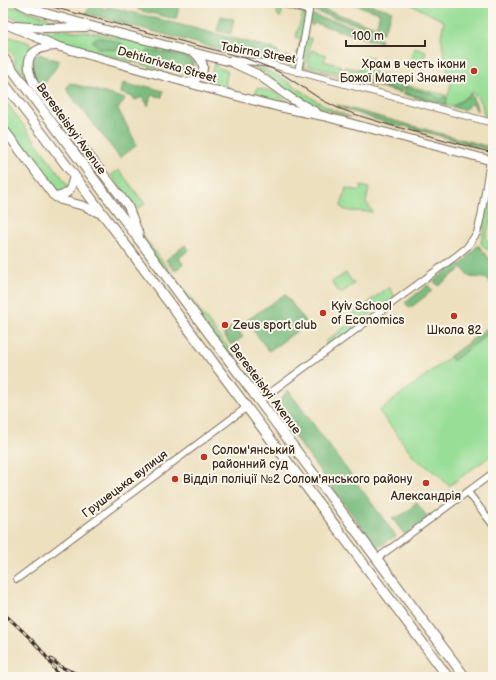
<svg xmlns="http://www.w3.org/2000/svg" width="496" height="680" viewBox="0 0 496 680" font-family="'Balsamiq Sans',sans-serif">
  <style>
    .green { fill: #98de97; stroke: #6a845a }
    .forest { fill: #7abd80; stroke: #5a744f }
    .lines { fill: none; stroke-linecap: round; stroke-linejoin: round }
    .minor-casing { stroke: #796a56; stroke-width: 8 }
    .secondary-casing { stroke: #796a56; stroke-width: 10 }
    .primary-casing { stroke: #796a56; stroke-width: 11 }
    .minor { stroke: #fff; stroke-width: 6 }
    .secondary { stroke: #fff; stroke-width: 8 }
    .primary { stroke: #fff; stroke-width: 9 }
    .tram { stroke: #3b2a1e; stroke-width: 1 }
    .rail-casing { stroke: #3b2a1e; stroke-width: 3 }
    .rail { stroke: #fbf7ec; stroke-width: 1.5; stroke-dasharray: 4.5; stroke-linecap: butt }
    .poi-dot { fill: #c8321e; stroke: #fbf7ec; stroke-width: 1.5 }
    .labels { text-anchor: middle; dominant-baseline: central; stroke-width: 4; stroke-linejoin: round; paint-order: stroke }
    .street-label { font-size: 12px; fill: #3b2a1e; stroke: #fbf7ec }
    .poi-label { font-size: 12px; fill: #3b2a1e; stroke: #fbf7ec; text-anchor: start }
  </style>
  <rect width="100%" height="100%" fill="#fbf7ec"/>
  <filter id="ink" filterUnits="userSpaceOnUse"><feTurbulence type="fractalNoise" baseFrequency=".025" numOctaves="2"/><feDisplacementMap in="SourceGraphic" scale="8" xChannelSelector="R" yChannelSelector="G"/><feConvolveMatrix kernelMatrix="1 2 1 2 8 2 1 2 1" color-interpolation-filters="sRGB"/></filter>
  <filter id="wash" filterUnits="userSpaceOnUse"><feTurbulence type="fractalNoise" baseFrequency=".012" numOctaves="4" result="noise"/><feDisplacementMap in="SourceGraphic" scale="16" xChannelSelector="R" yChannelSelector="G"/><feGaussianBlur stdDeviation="0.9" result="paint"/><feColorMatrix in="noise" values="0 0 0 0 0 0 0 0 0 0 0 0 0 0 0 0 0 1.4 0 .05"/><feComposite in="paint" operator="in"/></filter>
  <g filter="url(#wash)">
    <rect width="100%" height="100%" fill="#ede0bf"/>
    <!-- green -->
    <g class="green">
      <path d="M264 3H278L306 12 297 67 294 69 288 66 285 64 286 55 295 59 301 39 296 37 303 13 283 8 280 18 277 14 278 7Z"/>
      <path d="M408 3H493V117L484 115 482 104 473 92 452 107 403 94 404 93 446 104 447 98 441 99 436 97 433 94 405 87 406 85 448 96 451 84 446 64 441 37 444 21Z"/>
      <path d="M4 7H18L27 11 63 22V23H31L10 17Z"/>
      <path d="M23 30C49 31 75 29 101 34 130 39 159 49 188 57L193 62 194 68C192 73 189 75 183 75L63 43Z"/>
      <path d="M3 35 30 43 32 47C19 64 22 69 31 87L14 61 16 59 3 41Z"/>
      <path d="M311 38 305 67 401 92V93L302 67 304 39Z"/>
      <path d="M414 47 426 51 423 63 410 60Z"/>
      <path d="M311 50 326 55 324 61 341 66 339 73 308 65Z"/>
      <path d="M365 56 373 58 367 80 344 75 345 67 361 70Z"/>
      <path d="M249 63 266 70 282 78 320 103 333 110 351 117 350 118 316 106 303 100 264 73 248 64Z"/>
      <path d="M214 64 216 65 219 68 228 71 225 85 229 87 226 88 215 84 209 85Z"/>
      <path d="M257 88 274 92 293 106 276 103 269 99 255 95Z"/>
      <path d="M3 98 64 180C68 185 67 187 64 192L57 193 53 190 3 123Z"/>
      <path d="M119 170 145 204 137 209 111 175Z"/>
      <path d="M493 183V208L486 238 492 244 487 250 481 243Z"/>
      <path d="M361 186 369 188 366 202 373 212 350 211 343 209 341 206 346 188 360 191Z"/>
      <path d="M143 236 236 358 234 359 232 356 229 355 145 244Z"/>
      <path d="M346 273 354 284 340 294 332 282Z"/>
      <path d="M389 287 395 296 359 322 353 314Z"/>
      <path d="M351 323 355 328 331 346 327 345 325 342Z"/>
      <path d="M493 324V454L449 486 438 475 415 458 379 411Z"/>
    </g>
    <!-- forest -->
    <g class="forest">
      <path d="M94 3 102 5V8L106 9 107 6 275 49 280 54V57C272 65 258 59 248 57L85 13Z"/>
      <path d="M140 3H180L176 19 138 10Z"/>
      <path d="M319 3H323L322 8V9L376 27 380 13 349 3H363L392 11 383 33 311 10 317 6Z"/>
      <path d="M314 15 324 19 336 21 379 36 381 39 380 43 314 23 313 26 311 25 310 22 311 17Z"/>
      <path d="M221 16 234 19 231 34 217 31Z"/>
      <path d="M98 37 108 39 123 44 115 50 99 48 92 41Z"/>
      <path d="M149 51C158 52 187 54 191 61 193 64 192 65 190 68L185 70 164 65 153 61 146 53Z"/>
      <path d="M39 54 59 61 57 66 42 87 33 75 32 61 36 56Z"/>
      <path d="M372 72 380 74V76L384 77 383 81 403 86 401 92 369 83Z"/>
      <path d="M70 83 125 99 118 109 137 145 120 158 66 89Z"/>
      <path d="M123 83 139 87 145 86 163 91 162 97 151 95 148 106 143 97 135 100 133 97 121 93Z"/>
      <path d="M405 87 433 94 436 97 441 99 443 97 447 98 446 104 404 93Z"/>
      <path d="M471 94 476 105 478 112 476 110 474 105 471 104 464 110 452 107Z"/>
      <path d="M337 105 493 148V151L404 126 402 127 374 119 338 107Z"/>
      <path d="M185 245 189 250 179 258 183 264 175 271 166 260Z"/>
      <path d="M478 245 493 263V286L485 278 470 277 462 268 438 286 434 281 458 262 461 265Z"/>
      <path d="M428 285 432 291 410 308 405 303Z"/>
      <path d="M285 294 307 324 269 351 246 321Z"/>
      <path d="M493 324V330L453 361 450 356Z"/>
      <path d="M234 325 243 337 231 345 223 333Z"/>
      <path d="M288 390 396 536 377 548 294 436 298 431 279 402Z"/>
      <path d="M416 502 428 518 405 535 392 518C403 516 409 511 416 502Z"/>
    </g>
  </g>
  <g filter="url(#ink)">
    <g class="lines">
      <defs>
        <g id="minor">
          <path d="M283 3 309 11 298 72"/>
          <path d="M230 60 256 62 269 64 493 123"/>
          <path d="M259 401 456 256 467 247 477 233 481 217 490 160"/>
          <path d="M468 492 493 525"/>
          <path d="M376 559 493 473"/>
          <path d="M17 579 247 407"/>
        </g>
        <g id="secondary">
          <path d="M19 3 28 8 35 10 95 27 231 62 257 74 292 99 316 112"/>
          <path d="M3 23 57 46 78 52 206 88 275 106 303 112 323 116 493 161"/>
          <path d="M16 26 45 28 86 27"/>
          <path d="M55 46C28 48 23 60 34 84L128 206 138 232 139 236 137 238"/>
          <path d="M188 83C204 77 209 66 195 53"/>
          <path d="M3 128 53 195 61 200 84 206 103 215"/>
          <path d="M56 197C71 194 71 188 74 175"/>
        </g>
        <g id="primary">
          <path d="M3 57C156 264 311 470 465 677"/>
          <path d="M3 82 70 170 448 677"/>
        </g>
      </defs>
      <!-- minor casing -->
      <use href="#minor" class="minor-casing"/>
      <!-- secondary casing -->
      <use href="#secondary" class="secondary-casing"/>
      <!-- primary casing -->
      <use href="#primary" class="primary-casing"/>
      <!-- minor -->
      <use href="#minor" class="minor"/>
      <!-- secondary -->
      <use href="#secondary" class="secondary"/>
      <!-- primary -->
      <use href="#primary" class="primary"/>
      <!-- tram -->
      <path class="tram" d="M3 3 41 4 245 58 273 69 284 75 322 100 338 108 357 115 386 124 493 153"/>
      <defs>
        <g id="rail">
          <path d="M3 613C24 632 46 651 59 677"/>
          <path d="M51 659 61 667 84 677"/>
        </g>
      </defs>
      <!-- rail casing -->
      <use href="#rail" class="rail-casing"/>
      <!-- rail -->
      <use href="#rail" class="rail"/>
    </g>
  </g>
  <!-- markers -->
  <g class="poi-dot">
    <circle cx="474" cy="71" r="4"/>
    <circle cx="323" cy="313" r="4"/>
    <circle cx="454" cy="316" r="4"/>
    <circle cx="225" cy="325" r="4"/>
    <circle cx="204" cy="457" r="4"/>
    <circle cx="175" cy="479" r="4"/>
    <circle cx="426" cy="483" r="4"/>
  </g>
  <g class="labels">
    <!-- street labels -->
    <g class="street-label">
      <text transform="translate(258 53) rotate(10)">Tabirna Street</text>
      <text transform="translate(167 65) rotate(16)">Dehtiarivska Street</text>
      <text transform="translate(71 129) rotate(54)">Beresteiskyi Avenue</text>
      <text transform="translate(265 389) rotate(53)">Beresteiskyi Avenue</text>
      <text transform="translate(125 484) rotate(-37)">Грушецька вулиця</text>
    </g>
    <!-- poi labels -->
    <g class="poi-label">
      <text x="466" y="64" text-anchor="end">Храм в честь ікони<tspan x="466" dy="14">Божої Матері Знаменя</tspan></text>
      <text x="331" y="306">Kyiv School<tspan x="331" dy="14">of Economics</tspan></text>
      <text x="233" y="325">Zeus sport club</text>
      <text x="454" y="330" text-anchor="middle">Школа 82</text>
      <text x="212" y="450">Солом'янський<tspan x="212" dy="14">районний суд</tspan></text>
      <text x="183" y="479">Відділ поліції №2 Солом'янського району</text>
      <text x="426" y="496" text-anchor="middle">Александрія</text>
    </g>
  </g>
  <!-- margin -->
  <rect width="496" height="680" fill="none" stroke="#fbf7ec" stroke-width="16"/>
  <!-- scale -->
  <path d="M346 40v6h79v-6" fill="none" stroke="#3b2a1e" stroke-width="2"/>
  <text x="352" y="40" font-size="12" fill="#3b2a1e" stroke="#fbf7ec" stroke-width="3" paint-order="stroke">100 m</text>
</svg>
